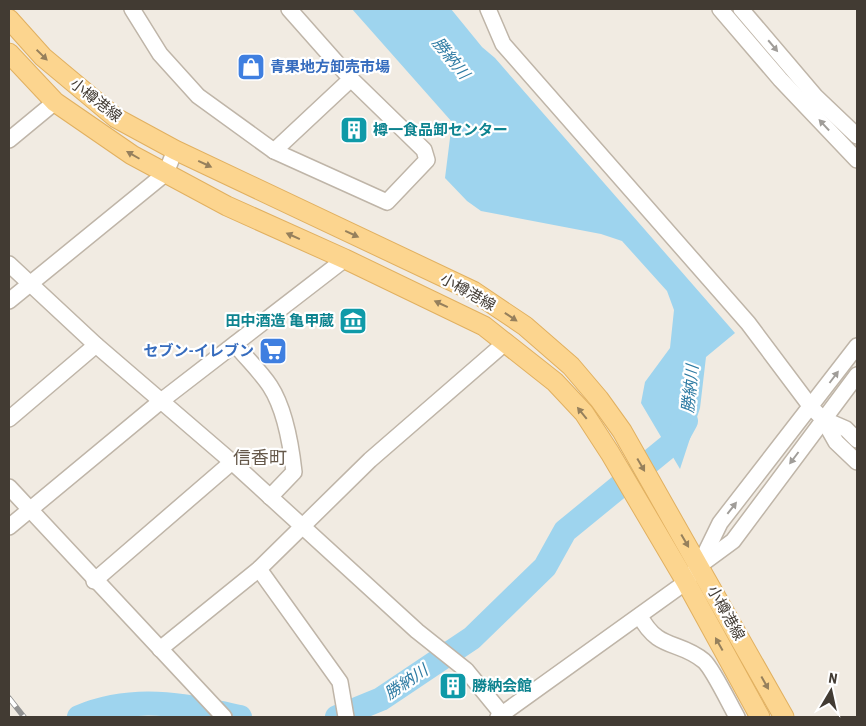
<svg xmlns="http://www.w3.org/2000/svg" width="866" height="726" viewBox="0 0 866 726" font-family="'Roboto Condensed','Noto Sans JP',sans-serif">
  <style>
    .water { fill: #9ed4ee }
    .lines { fill: none; stroke-linecap: round; stroke-linejoin: round }
    .river { stroke: #9ed4ee; stroke-width: 24 }
    .minor-casing { stroke: #bfb5a8; stroke-width: 18 }
    .major-casing { stroke: #e1b060; stroke-width: 21 }
    .minor { stroke: #fff; stroke-width: 15 }
    .major { stroke: #fcd58f; stroke-width: 19 }
    .rail-casing { stroke: #929292; stroke-width: 5.5 }
    .rail { stroke: #fff; stroke-width: 4; stroke-dasharray: 11; stroke-linecap: butt }
    .oneway { fill: #a09d99 }
    .oneway2 { fill: #96805c }
    .labels { text-anchor: middle; dominant-baseline: central; stroke-width: 4.5; stroke-linejoin: round; paint-order: stroke }
    .shop-label { font-size: 15px; font-weight: bold; fill: #366cbe; stroke: #fff; text-anchor: start }
    .street-label { font-size: 15px; fill: #423b33; stroke: #fff }
    .culture-label { font-size: 15px; font-weight: bold; fill: #0d838f; stroke: #fff; text-anchor: start }
    .water-label { font-size: 16px; font-style: italic; fill: #2e7ba3; stroke: #fff }
    .quarter-label { font-size: 18px; fill: #65584a; stroke: #fff }
  </style>
  <rect width="100%" height="100%" fill="#f1ebe2"/>
  <!-- water -->
  <path class="water" d="M352 9H451L482 47 495 58 735 333 706 357 700 408 680 469 641 403 645 382 670 348 674 310 667 291 622 241 601 234 481 211 467 201 445 178 452 122Z"/>
  <g class="lines">
    <!-- river -->
    <g class="river">
      <path d="M79 717C135 694 183 705 240 717"/>
      <path d="M337 717 381 699 472 638 545 567 565 531 675 441 686 421"/>
    </g>
    <defs>
      <g id="minor">
        <path d="M132 9 160 54 198 96 274 151 387 202 427 160 424 150 351 79"/>
        <path d="M488 9 503 44 748 323 811 407 823 419 836 442 857 462"/>
        <path d="M720 9 780 79 857 160"/>
        <path d="M741 9 816 97 857 136"/>
        <path d="M9 140 55 102"/>
        <path d="M274 151 351 79 289 9"/>
        <path d="M9 264 96 345 232 462 417 631 466 670 502 714"/>
        <path d="M9 301 166 173 175 150"/>
        <path d="M235 344C246 358 260 371 270 386 285 409 291 445 294 472L270 497"/>
        <path d="M9 419 96 345"/>
        <path d="M823 419 846 429 857 440"/>
        <path d="M9 487 224 717"/>
        <path d="M9 527 161 401 345 259"/>
        <path d="M700 564 720 523 857 346"/>
        <path d="M259 569 340 682 346 717"/>
        <path d="M94 581 232 462"/>
        <path d="M640 616C658 651 679 640 704 661 713 669 730 705 737 717"/>
        <path d="M160 649 259 569 370 460 506 342"/>
        <path d="M498 717 686 582 699 566 733 541 857 375"/>
      </g>
      <g id="major">
        <path d="M9 19 43 57 116 118 175 150 473 291 525 326 571 366 599 399 622 431 784 717"/>
        <path d="M9 53 55 102 132 155 227 206 345 259 484 326 555 382 584 413 610 453 686 582 760 717"/>
      </g>
    </defs>
    <!-- minor casing -->
    <use href="#minor" class="minor-casing"/>
    <!-- major casing -->
    <use href="#major" class="major-casing"/>
    <!-- minor -->
    <use href="#minor" class="minor"/>
    <!-- major -->
    <use href="#major" class="major"/>
    <defs>
      <path id="rail" d="M9 698 24 717"/>
    </defs>
    <!-- rail casing -->
    <use href="#rail" class="rail-casing"/>
    <!-- rail -->
    <use href="#rail" class="rail"/>
  </g>
  <!-- one-way arrows -->
  <defs><path id="oneway-solid" d="M-6-.8H1V-3.2L6.5 0L1 3.2V.8H-6Z" transform="scale(1.25)"/></defs>
  <g class="oneway">
    <use href="#oneway-solid" transform="translate(773 46) rotate(50)"/>
    <use href="#oneway-solid" transform="translate(824 125) rotate(-133)"/>
    <use href="#oneway-solid" transform="translate(834 377) rotate(-53)"/>
    <use href="#oneway-solid" transform="translate(794 458) rotate(127)"/>
    <use href="#oneway-solid" transform="translate(732 508) rotate(-52)"/>
  </g>
  <g class="oneway2">
    <use href="#oneway-solid" transform="translate(42 55) rotate(44)"/>
    <use href="#oneway-solid" transform="translate(133 155) rotate(-150)"/>
    <use href="#oneway-solid" transform="translate(205 164) rotate(25)"/>
    <use href="#oneway-solid" transform="translate(352 234) rotate(25)"/>
    <use href="#oneway-solid" transform="translate(293 236) rotate(-156)"/>
    <use href="#oneway-solid" transform="translate(441 304) rotate(-155)"/>
    <use href="#oneway-solid" transform="translate(511 317) rotate(34)"/>
    <use href="#oneway-solid" transform="translate(582 413) rotate(-129)"/>
    <use href="#oneway-solid" transform="translate(641 465) rotate(60)"/>
    <use href="#oneway-solid" transform="translate(685 541) rotate(60)"/>
    <use href="#oneway-solid" transform="translate(719 644) rotate(-119)"/>
    <use href="#oneway-solid" transform="translate(765 683) rotate(61)"/>
  </g>
  <!-- icons -->
  <defs>
    <symbol id="shop-square" viewBox="-11 -11 22 22"><rect x="-9" y="-9" width="18" height="18" rx="4" fill="#3f7fe0" stroke="#fff"/><path d="M-5-2.5h2.3a2.7 3.5 0 0 1 5.4 0H5L5.5 6h-11ZM-1.5-2.5h3a1.5 2.3 0 0 0-3 0Z" fill="#fff"/></symbol>
    <symbol id="building-square" viewBox="-11 -11 22 22"><rect x="-9" y="-9" width="18" height="18" rx="4" fill="#0f9aa8" stroke="#fff"/><path d="M-4-6H4V6H1V3H-1V6H-4ZM-2.5-4.3h1.7v1.8h-1.7ZM.8-4.3h1.7v1.8H.8ZM-2.5-1h1.7V.8h-1.7ZM.8-1h1.7V.8H.8Z" fill="#fff"/></symbol>
    <symbol id="museum-square" viewBox="-11 -11 22 22"><rect x="-9" y="-9" width="18" height="18" rx="4" fill="#0f9aa8" stroke="#fff"/><path d="M0-6L6-3V-2H-6V-3ZM-5-1h2V3h-2ZM-1-1h2V3h-2ZM3-1h2V3H3ZM-6 4H6V6H-6Z" fill="#fff"/></symbol>
    <symbol id="supermarket-square" viewBox="-11 -11 22 22"><rect x="-9" y="-9" width="18" height="18" rx="4" fill="#3f7fe0" stroke="#fff"/><path d="M-6-5.5h2.5l.6 2H6L4.5 2H-2.5L-4.4-4H-6ZM-1.5 3.2a1.3 1.3 0 1 0 .1 0ZM3 3.2a1.3 1.3 0 1 0 .1 0Z" fill="#fff"/></symbol>
  </defs>
  <g fill-rule="evenodd">
    <use href="#shop-square" x="235" y="51" width="32" height="32"/>
    <use href="#building-square" x="338" y="114" width="32" height="32"/>
    <use href="#museum-square" x="337" y="305" width="32" height="32"/>
    <use href="#supermarket-square" x="257" y="335" width="32" height="32"/>
    <use href="#building-square" x="437" y="670" width="32" height="32"/>
  </g>
  <g class="labels">
    <!-- shop labels -->
    <g class="shop-label">
      <text x="270" y="67">青果地方卸売市場</text>
      <text x="254" y="351" text-anchor="end">セブン-イレブン</text>
    </g>
    <!-- street labels -->
    <g class="street-label">
      <text transform="translate(96 100) rotate(38)">小樽港線</text>
      <text transform="translate(468 292) rotate(29)">小樽港線</text>
      <text transform="translate(726 613) rotate(61)">小樽港線</text>
    </g>
    <!-- culture labels -->
    <g class="culture-label">
      <text x="373" y="130">樽一食品卸センター</text>
      <text x="334" y="321" text-anchor="end">田中酒造 亀甲蔵</text>
      <text x="472" y="686">勝納会館</text>
    </g>
    <!-- water labels -->
    <g class="water-label">
      <text transform="translate(451 58) rotate(51)">勝納川</text>
      <text transform="translate(690 389) rotate(-84)">勝納川</text>
      <text transform="translate(406 682) rotate(-34)">勝納川</text>
    </g>
    <!-- quarter labels -->
    <g class="quarter-label">
      <text x="260" y="457">信香町</text>
    </g>
  </g>
  <!-- border -->
  <rect width="866" height="726" fill="none" stroke="#423b33" stroke-width="20"/>
  <!-- north arrow -->
  <g transform="translate(831 691) rotate(9)" stroke="#ffffff" stroke-width="4" paint-order="stroke">
  <path d="M0-4L9 19L0 12L-9 19Z" fill="#423b33"/>
  <text y="-8" font-size="14" font-weight="bold" text-anchor="middle" fill="#423b33">N</text>
  </g>
</svg>
